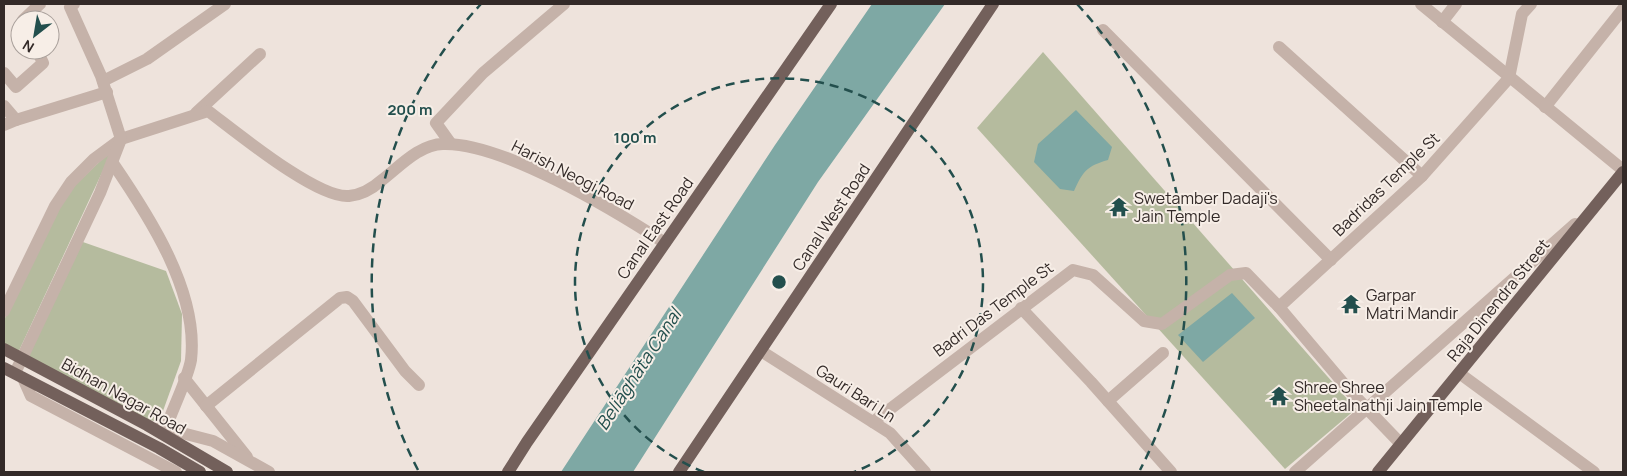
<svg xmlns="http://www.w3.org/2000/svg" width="1627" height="476" viewBox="0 0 1627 476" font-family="Manrope,sans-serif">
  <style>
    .green { fill: #b5bb9e }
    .water { fill: #7ea8a4 }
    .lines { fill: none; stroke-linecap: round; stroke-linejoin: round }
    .minor { stroke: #c5b2a9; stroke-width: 12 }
    .major { stroke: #73605b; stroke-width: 12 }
    .ring { fill: none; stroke: #234f4d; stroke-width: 2.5; stroke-dasharray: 9 6 }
    .labels { text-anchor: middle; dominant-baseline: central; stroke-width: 4; stroke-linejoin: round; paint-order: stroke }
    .street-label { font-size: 16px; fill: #332a28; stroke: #f7eee7 }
    .poi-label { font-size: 16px; fill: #332a28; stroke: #f7eee7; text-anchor: start }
    .water-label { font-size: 18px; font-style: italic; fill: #234f4d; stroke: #f7eee7 }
    .centre { fill: #234f4d; stroke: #f7eee7; stroke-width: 2.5 }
    .ring-label { font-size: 15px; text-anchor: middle; font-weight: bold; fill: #234f4d; stroke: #f7eee7; stroke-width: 4; stroke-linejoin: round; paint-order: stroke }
  </style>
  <rect width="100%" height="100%" fill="#eee3dc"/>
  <!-- green -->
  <g class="green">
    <path d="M1043 52 1356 409 1285 469 977 128Z"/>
    <path d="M113 149 17 355 4 349V320L51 219 72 188Z"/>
    <path d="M80 241 166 271 182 314 181 361 159 422 135 417 26 359Z"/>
  </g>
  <!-- water -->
  <g class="water">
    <path d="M872 4H945L818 182 633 472H561L775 145Z"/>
    <path d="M1076 110 1112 147 1108 160C1087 166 1083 171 1074 191L1060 189 1034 162 1038 144Z"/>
    <path d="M1232 293 1255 318 1203 362 1178 335Z"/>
  </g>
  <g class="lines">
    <!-- minor -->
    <g class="minor">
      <path d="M1421 4 1623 170"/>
      <path d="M23 20 40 4"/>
      <path d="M1442 22 1456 4"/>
      <path d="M1103 30 1331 260"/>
      <path d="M1279 47 1422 176"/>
      <path d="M4 73 16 87 43 63 37 50"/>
      <path d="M103 81 147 59 225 4"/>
      <path d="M4 106 16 120 107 92"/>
      <path d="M1545 107 1623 9"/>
      <path d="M196 113 260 54"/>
      <path d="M4 125 16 120"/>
      <path d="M451 144 436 123 483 73 564 4"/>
      <path d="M112 162C149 216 199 292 191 360 188 378 172 410 166 428"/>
      <path d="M1279 307 1422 176 1509 78 1522 14 1531 4"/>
      <path d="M1021 308 1091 382 1171 472"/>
      <path d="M4 311 55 206 71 182 94 159 121 139 208 111C235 131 317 199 349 196 361 195 373 188 382 180 399 167 420 144 443 144 502 142 614 210 665 243"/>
      <path d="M761 351 890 433 925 472"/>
      <path d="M15 373 100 193 121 139 101 76 70 7 74 4"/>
      <path d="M1459 373 1594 472"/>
      <path d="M23 378 31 396 176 472"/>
      <path d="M184 378 247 457"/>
      <path d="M1108 401 1163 353"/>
      <path d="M206 406 340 298 347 297 353 301 405 371 419 385"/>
      <path d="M873 422 1073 270 1093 275 1144 321 1162 324 1230 275 1246 273 1279 307 1350 391 1401 444"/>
      <path d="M159 427 213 441 269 472"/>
      <path d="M1295 472 1575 224"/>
    </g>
    <!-- major -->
    <g class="major">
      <path d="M4 349 147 425 227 472"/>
      <path d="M4 368 159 448 200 472"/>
      <path d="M508 472 527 442 831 4"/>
      <path d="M679 472 993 4"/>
      <path d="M1378 472 1623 172"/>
    </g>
  </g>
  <!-- distance rings -->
  <g class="ring">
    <path d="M704 472A204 204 0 1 1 854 472"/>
    <path d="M418 470A407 407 0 0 1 481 4M1077 4A407 407 0 0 1 1140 470"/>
  </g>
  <!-- icons -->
  <defs>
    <symbol id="temple-bare" viewBox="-9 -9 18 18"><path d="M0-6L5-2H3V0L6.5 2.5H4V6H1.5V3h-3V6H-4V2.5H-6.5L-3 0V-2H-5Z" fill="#234f4d" stroke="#f7eee7" stroke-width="2.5" paint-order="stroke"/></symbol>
  </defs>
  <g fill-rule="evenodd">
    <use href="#temple-bare" x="1105" y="193" width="28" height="28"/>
    <use href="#temple-bare" x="1337" y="290" width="28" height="28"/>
    <use href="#temple-bare" x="1265" y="382" width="28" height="28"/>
  </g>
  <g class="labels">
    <!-- street labels -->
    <g class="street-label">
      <text transform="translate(573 175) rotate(27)">Harish Neogi Road</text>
      <text transform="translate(1386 184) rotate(-44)">Badridas Temple St</text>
      <text transform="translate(831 217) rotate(-56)">Canal West Road</text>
      <text transform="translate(655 228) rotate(-55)">Canal East Road</text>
      <text transform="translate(1498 300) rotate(-51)">Raja Dinendra Street</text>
      <text transform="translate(993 309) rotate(-37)">Badri Das Temple St</text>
      <text transform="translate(856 393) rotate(33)">Gauri Bari Ln</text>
      <text transform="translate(124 396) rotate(29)">Bidhan Nagar Road</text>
    </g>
    <!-- poi labels -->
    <g class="poi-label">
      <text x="1134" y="198">Swetamber Dadaji's<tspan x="1134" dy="18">Jain Temple</tspan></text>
      <text x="1366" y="295">Garpar<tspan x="1366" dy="18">Matri Mandir</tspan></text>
      <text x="1294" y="387">Shree Shree<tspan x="1294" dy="18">Sheetalnathji Jain Temple</tspan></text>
    </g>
    <!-- water labels -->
    <g class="water-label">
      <text transform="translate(638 369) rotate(-57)">Beliāghāta Canal</text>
    </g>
  </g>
  <circle cx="779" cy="282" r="8" class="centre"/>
  <g class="ring-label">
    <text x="410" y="115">200 m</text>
    <text x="635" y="143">100 m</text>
  </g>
  <!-- border -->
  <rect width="1627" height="476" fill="none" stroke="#332a28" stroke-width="10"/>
  <!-- north arrow -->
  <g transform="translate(35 35) rotate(211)"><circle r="24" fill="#f7eee7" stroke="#a9a09b"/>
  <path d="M0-4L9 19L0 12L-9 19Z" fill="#234f4d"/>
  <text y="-8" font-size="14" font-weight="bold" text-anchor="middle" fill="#332a28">N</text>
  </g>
</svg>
